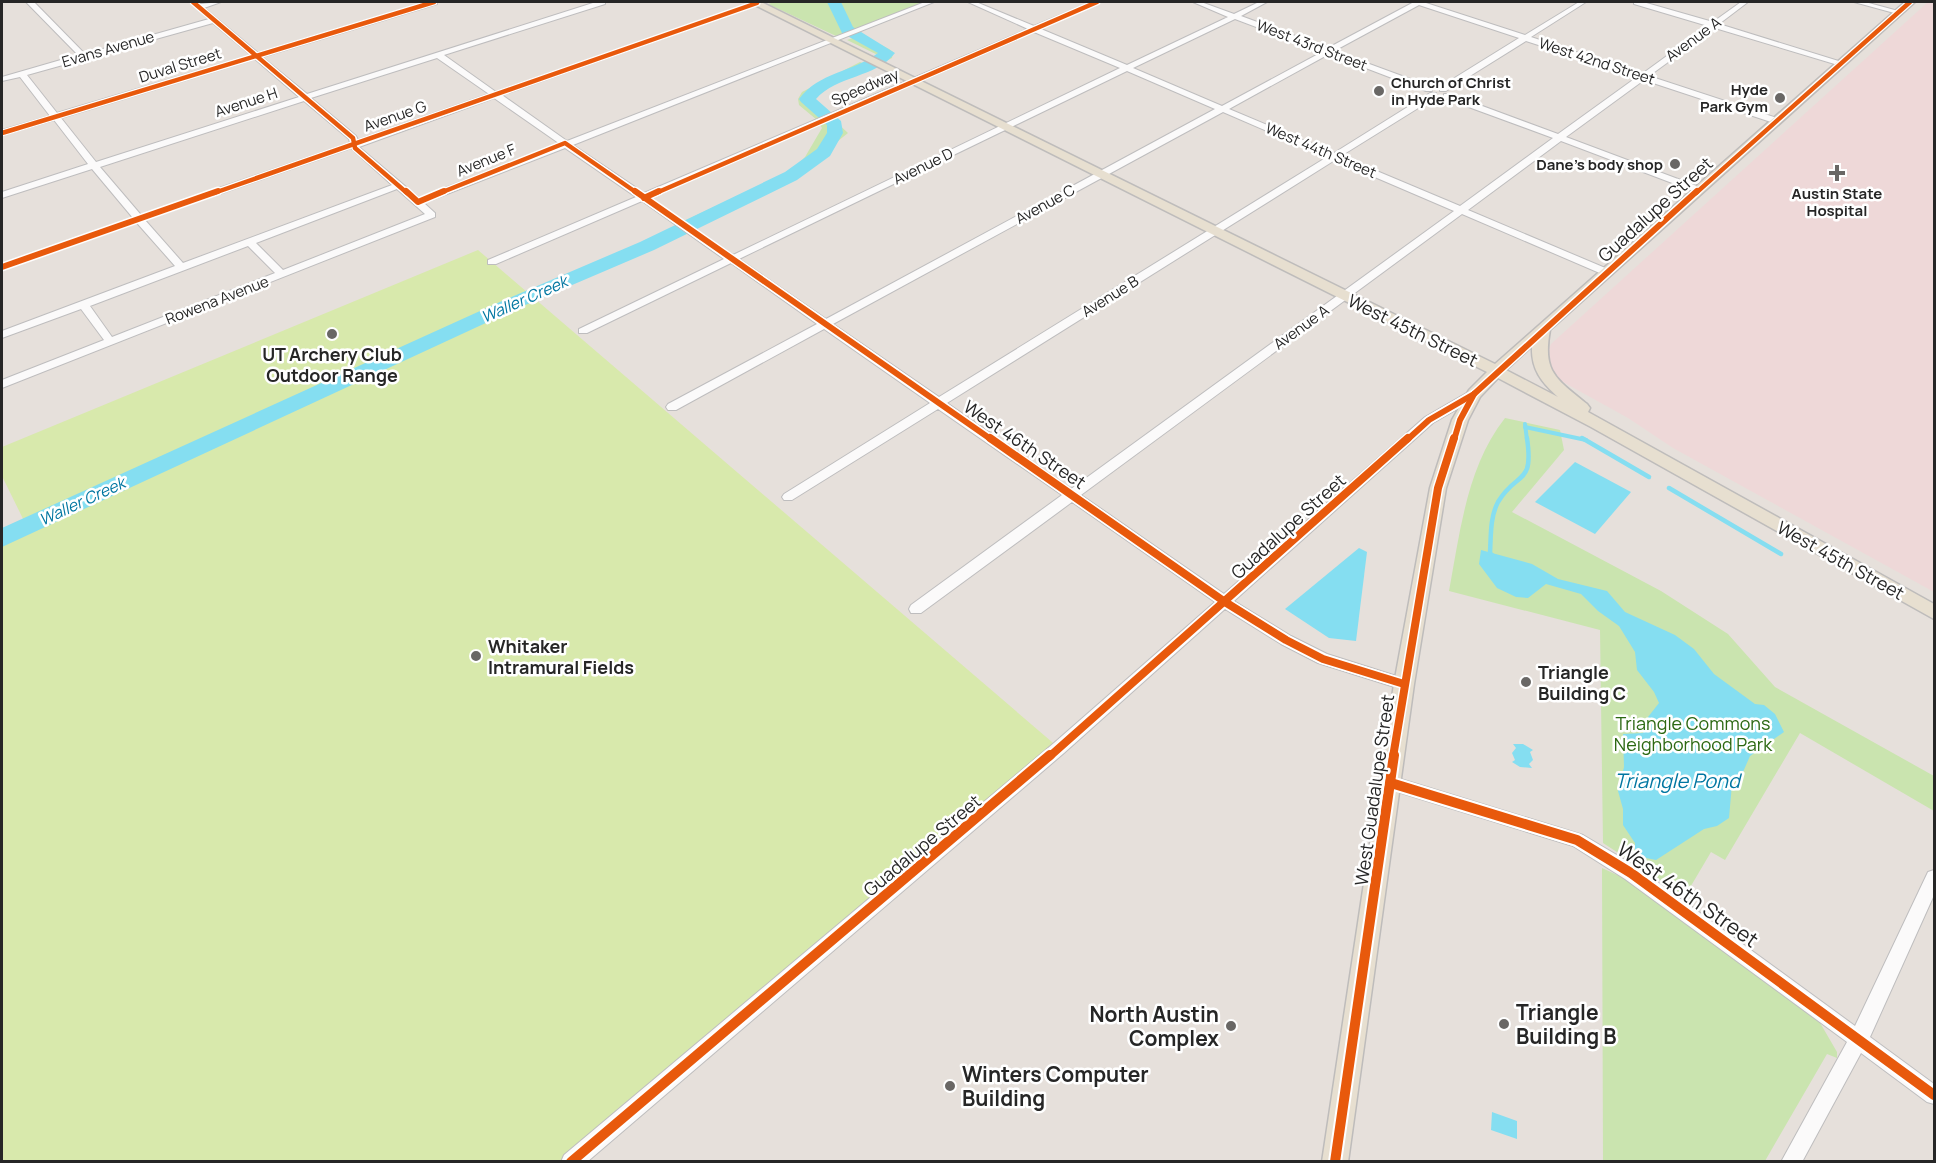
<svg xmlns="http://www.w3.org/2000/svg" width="1936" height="1163" viewBox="0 0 1936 1163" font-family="Manrope,sans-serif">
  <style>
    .medical { fill: #eed8d8 }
    .green { fill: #cae4af }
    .pitch { fill: #d8e9ac }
    .water { fill: #85def1 }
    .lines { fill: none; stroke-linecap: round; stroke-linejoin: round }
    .stream-far1 { stroke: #85def1; stroke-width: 4 }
    .stream { stroke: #85def1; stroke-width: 4.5 }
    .river { fill: #85def1; fill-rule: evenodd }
    .minor-casing { stroke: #bebdbe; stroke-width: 2 }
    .major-casing { stroke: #bebcbb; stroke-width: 3 }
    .minor { fill: #fbfafa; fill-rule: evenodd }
    .major { fill: #e7dfd0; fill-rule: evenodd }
    .cycleway-far3-casing { stroke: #fff; stroke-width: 7 }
    .cycleway-far2-casing { stroke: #fff; stroke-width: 9 }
    .cycleway-far1-casing { stroke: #fff; stroke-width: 11 }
    .cycleway-casing { stroke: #fff; stroke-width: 14 }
    .cycleway-far3 { stroke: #e8590c; stroke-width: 4.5 }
    .cycleway-far2 { stroke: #e8590c; stroke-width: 6 }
    .cycleway-far1 { stroke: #e8590c; stroke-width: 8 }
    .cycleway { stroke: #e8590c; stroke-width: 10 }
    .poi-dot { fill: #696765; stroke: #fff; stroke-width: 2 }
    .labels { text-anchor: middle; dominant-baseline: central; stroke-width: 5; stroke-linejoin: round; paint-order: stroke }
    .far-street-label { font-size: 15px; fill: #262626; stroke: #fff }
    .far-poi-label { font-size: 15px; font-weight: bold; fill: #262626; stroke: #fff; text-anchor: end }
    .far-water-label { font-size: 16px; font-style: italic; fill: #0076a1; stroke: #fff }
    .street-label { font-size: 18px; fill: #262626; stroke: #fff }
    .poi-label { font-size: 18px; font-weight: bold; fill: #262626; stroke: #fff; text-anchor: start }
    .park-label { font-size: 18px; fill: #2b6812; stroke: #fff }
    .water-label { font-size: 20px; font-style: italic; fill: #0076a1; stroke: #fff }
    .near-street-label { font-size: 21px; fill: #262626; stroke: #fff }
    .near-poi-label { font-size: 21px; font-weight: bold; fill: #262626; stroke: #fff; text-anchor: start }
  </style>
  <rect width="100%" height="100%" fill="#e6e0db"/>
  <!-- medical -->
  <path class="medical" d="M1928 2H1934V592L1673 448 1628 418 1563 382 1553 372 1546 356 1551 344Z"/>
  <!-- green -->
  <g class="green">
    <path d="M775 2H926L836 36 768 4Z"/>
    <path d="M861 35 889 49 893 52 892 58 888 60 847 40Z"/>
    <path d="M860 62 869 66 843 78 815 97V101L829 115 817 120 799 105 798 99 802 92Z"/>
    <path d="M833 119 848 133 783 185 694 227 684 221 791 171 805 157 822 128 820 125Z"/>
    <path d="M1505 418 1560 430 1564 450 1512 512 1661 591 1728 634 1775 687 1934 776V811L1800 733 1725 860 1711 852 1685 896 1603 843 1600 630 1449 591C1460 532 1467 466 1505 418Z"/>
    <path d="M1602 868 1628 880 1819 1021 1837 1052V1058L1827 1054 1765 1161H1603Z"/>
  </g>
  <!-- pitch -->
  <path class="pitch" d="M478 250 1059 748 571 1161H2V538L27 527 2 476V447Z"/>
  <!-- water -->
  <g class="water">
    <path d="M1575 462 1631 492 1595 534 1535 502Z"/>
    <path d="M1359 548 1367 552 1356 641 1329 638 1285 609Z"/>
    <path d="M1481 550 1532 564 1558 579 1607 591 1625 612 1675 635 1694 649 1714 674 1755 704 1764 705 1775 714 1784 732 1750 756 1743 772 1732 784 1729 818 1717 826 1704 829 1656 860 1646 858 1635 850V843L1623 825V809L1618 791 1624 767 1623 734 1643 733 1648 717 1659 703 1654 692 1637 670 1635 652 1619 626 1598 611 1581 594 1546 584 1528 598 1516 597 1497 588 1479 564Z"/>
    <path d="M1513 744H1523L1533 750 1530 752 1533 760 1529 764 1532 768 1520 767 1512 762 1515 760 1512 753 1516 748Z"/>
    <path d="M1492 1112 1517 1121V1139L1491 1130Z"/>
  </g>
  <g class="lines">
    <!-- stream-far1 -->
    <g class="stream-far1">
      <path d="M1525 424 1527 440"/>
      <path d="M1525 427 1586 440"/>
    </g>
    <!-- stream -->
    <g class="stream">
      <path d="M1582 438 1649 477"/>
      <path d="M1669 488 1781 554"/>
      <path d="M1493 556 1490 553C1491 536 1490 517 1498 502 1517 470 1534 487 1527 438"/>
    </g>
    <!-- river -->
    <path class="river" d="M827 2H841L853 27 895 53C876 78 837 75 816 99L841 121 843 133 830 156 797 180 654 250 516 309 2 547V528L502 301 640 242 785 172 817 149 827 133V125L801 102 799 99C819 72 853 72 878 53L842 33Z"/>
    <defs>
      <g id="minor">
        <path d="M26 2H34L85 54 209 19 190 2H197L200 4 221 2 204 8 258 53 428 2H437V4L262 57 307 94 596 2H605V4L444 55 496 92 756 2H765L502 95 567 141 925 2H934L573 145 644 193 1028 29 968 2H976L1034 26 1092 2H1100L1041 29 1127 65 1228 17 1193 2H1201L1234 14 1259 2H1267L1241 16 1328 48 1414 2H1423L1525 35 1579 2H1586L1531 37 1642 74 1708 26 1634 4V2H1643L1713 22 1741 2H1748L1719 24 1845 63 1838 65 1715 28 1649 76 1780 119V123H1774L1644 80 1566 137 1702 188V192H1696L1561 141 1468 210 1610 270V274H1602L1462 214 1081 495 1224 594 1425 417 1470 391H1478V397L1433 423 1234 601 1291 636 1327 654 1409 680 1411 684 1409 688 1404 690 1318 663 1281 644 1225 609 1064 753 587 1162H561L564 1155 1054 743 1215 602 1072 502 921 613H911L909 609 911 605 1062 495 938 409 792 500H784L782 497 784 494 930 403 824 329 676 410H668L666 407 668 404 817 324 731 263 587 333H579V329L724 259 642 201 496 264H488V260L636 197 565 148 424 203 435 213V217L2 388V380L104 340 81 309 2 338V331L175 266 137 223 2 270V264L133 218 92 169 2 198V192L88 164 54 120 2 135V130L50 116 20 77 2 81V77L78 55ZM1419 5 1519 38 1440 87V91H1446L1526 41 1637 77 1558 134 1450 94H1444V98L1553 138 1460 206 1341 156 1436 97V93H1430L1334 153 1229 109 1329 54 1426 91H1432V87L1334 51ZM1235 19 1322 52 1222 106 1133 68ZM213 23 251 55 57 113 27 75ZM1034 32 1120 68 733 255 650 198ZM437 58 489 94 358 140 356 136 311 98ZM255 59 299 97 96 162 61 118ZM1127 71 1215 109 826 319 739 259ZM494 98 560 144 419 198 359 147ZM304 101 349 139 350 143 141 215 100 167ZM1223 112 1327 157 939 397 833 324ZM351 148 392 185 183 263 145 220ZM1335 160 1454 211 1071 489 947 403ZM397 189 425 214 283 270 256 243ZM248 246 275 273 112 337 90 306Z"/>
        <path d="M1854 2H1865L1902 12 1898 14Z"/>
        <path d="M1391 776 1583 835 1637 867 1855 1026 1928 872 1934 870V895L1870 1037 1934 1084V1104L1927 1102 1861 1053 1802 1162H1781L1847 1042 1625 879 1573 846 1385 788 1383 783 1385 778Z"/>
      </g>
      <path id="major" d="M749 2H761L1495 364 1905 2H1915L1550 330C1542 373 1557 379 1587 404L1590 408 1588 412 1934 604V619L1591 427 1498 378 1480 397 1468 420 1446 488 1414 684 1348 1162H1322L1394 684 1430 488 1452 420 1469 390 1487 372ZM1532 346C1531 369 1541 382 1558 397L1506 370Z"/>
    </defs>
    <!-- minor casing -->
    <use href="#minor" class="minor-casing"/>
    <!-- major casing -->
    <use href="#major" class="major-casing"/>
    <!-- minor -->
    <use href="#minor" class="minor"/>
    <!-- major -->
    <use href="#major" class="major"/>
    <defs>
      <g id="cycleway-far3">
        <path d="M193 2 353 138 355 148 407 193"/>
        <path d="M2 133 434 2"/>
        <path d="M214 193 757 3"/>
        <path d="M440 193 565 143 637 193"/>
        <path d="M656 193 1097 2"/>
        <path d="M1696 193 1910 2"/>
      </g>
      <g id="cycleway-far2">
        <path d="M406 191 418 202 444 191"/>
        <path d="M635 191 992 440"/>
        <path d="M644 198 659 191"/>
        <path d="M2 267 218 191"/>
        <path d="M1407 440 1429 420 1474 394 1697 191"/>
        <path d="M1454 440 1460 420 1474 394"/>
      </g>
      <g id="cycleway-far1">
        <path d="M990 438 1225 602 1286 640 1323 659 1404 684"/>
        <path d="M1049 757 1408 438"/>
        <path d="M1393 757 1438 488 1454 438"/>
      </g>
      <g id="cycleway">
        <path d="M1391 783 1577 840 1631 873 1934 1095"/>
        <path d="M571 1162 1050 755"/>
        <path d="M1335 1162 1394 755"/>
      </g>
    </defs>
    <!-- cycleway-far3 casing -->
    <use href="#cycleway-far3" class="cycleway-far3-casing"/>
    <!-- cycleway-far2 casing -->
    <use href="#cycleway-far2" class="cycleway-far2-casing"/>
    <!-- cycleway-far1 casing -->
    <use href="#cycleway-far1" class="cycleway-far1-casing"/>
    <!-- cycleway casing -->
    <use href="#cycleway" class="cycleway-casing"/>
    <!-- cycleway-far3 -->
    <use href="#cycleway-far3" class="cycleway-far3"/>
    <!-- cycleway-far2 -->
    <use href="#cycleway-far2" class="cycleway-far2"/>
    <!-- cycleway-far1 -->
    <use href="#cycleway-far1" class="cycleway-far1"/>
    <!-- cycleway -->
    <use href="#cycleway" class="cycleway"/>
  </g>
  <!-- markers -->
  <g class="poi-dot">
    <circle cx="1379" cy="91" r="6"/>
    <circle cx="1780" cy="98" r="6"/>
    <circle cx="1675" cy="164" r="6"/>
    <path d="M1834 164h6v6h6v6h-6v6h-6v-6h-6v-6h6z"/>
    <circle cx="332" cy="334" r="6"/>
    <circle cx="476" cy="656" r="6"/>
    <circle cx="1526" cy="682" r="6"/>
    <circle cx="1504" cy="1024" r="6"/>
    <circle cx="1231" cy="1026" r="6"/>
    <circle cx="950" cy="1086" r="6"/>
  </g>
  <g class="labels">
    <!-- far-street labels -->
    <g class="far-street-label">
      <text transform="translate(1693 39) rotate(-36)">Avenue A</text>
      <text transform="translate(1312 45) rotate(21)">West 43rd Street</text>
      <text transform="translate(108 49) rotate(-16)">Evans Avenue</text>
      <text transform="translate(1597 61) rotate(18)">West 42nd Street</text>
      <text transform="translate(180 65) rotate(-17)">Duval Street</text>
      <text transform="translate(865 87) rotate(-23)">Speedway</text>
      <text transform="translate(246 102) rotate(-18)">Avenue H</text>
      <text transform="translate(395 116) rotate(-19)">Avenue G</text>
      <text transform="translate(1321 150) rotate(23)">West 44th Street</text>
      <text transform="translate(486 160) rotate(-22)">Avenue F</text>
      <text transform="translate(923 166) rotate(-26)">Avenue D</text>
      <text transform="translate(1045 204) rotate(-29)">Avenue C</text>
      <text transform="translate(1110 296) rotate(-32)">Avenue B</text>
      <text transform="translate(217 300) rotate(-21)">Rowena Avenue</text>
      <text transform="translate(1301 327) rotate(-36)">Avenue A</text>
    </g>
    <!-- far-poi labels -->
    <g class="far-poi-label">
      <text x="1391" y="82" text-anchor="start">Church of Christ<tspan x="1391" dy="17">in Hyde Park</tspan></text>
      <text x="1768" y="89">Hyde<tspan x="1768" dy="17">Park Gym</tspan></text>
      <text x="1663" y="164">Dane's body shop</text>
      <text x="1837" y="193" text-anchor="middle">Austin State<tspan x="1837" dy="17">Hospital</tspan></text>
    </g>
    <!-- far-water labels -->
    <g class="far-water-label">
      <text transform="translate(524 299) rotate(-24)">Waller Creek</text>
      <text transform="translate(82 501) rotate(-25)">Waller Creek</text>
    </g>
    <!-- street labels -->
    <g class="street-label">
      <text transform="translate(1655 209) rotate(-42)">Guadalupe Street</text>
      <text transform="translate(1413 330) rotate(26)">West 45th Street</text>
      <text transform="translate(1025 444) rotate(34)">West 46th Street</text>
      <text transform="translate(1288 526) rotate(-42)">Guadalupe Street</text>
      <text transform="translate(1841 560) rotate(29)">West 45th Street</text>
      <text transform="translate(1374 790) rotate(-82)">West Guadalupe Street</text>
      <text transform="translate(922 845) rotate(-40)">Guadalupe Street</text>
    </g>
    <!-- poi labels -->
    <g class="poi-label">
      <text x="332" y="354" text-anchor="middle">UT Archery Club<tspan x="332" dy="21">Outdoor Range</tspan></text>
      <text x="488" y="646">Whitaker<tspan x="488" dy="21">Intramural Fields</tspan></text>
      <text x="1538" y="672">Triangle<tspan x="1538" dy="21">Building C</tspan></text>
    </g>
    <!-- park labels -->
    <g class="park-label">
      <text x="1693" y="723">Triangle Commons<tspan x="1693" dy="21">Neighborhood Park</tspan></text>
    </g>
    <!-- water labels -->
    <g class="water-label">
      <text x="1677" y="780">Triangle Pond</text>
    </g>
    <!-- near-street labels -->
    <g class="near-street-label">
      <text transform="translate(1688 894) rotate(35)">West 46th Street</text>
    </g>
    <!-- near-poi labels -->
    <g class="near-poi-label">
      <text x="1516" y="1012">Triangle<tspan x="1516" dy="24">Building B</tspan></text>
      <text x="1219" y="1014" text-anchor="end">North Austin<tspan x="1219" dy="24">Complex</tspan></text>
      <text x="962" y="1074">Winters Computer<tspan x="962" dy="24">Building</tspan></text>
    </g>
  </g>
  <!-- border -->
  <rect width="1936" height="1163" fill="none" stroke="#262626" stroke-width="6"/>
</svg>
